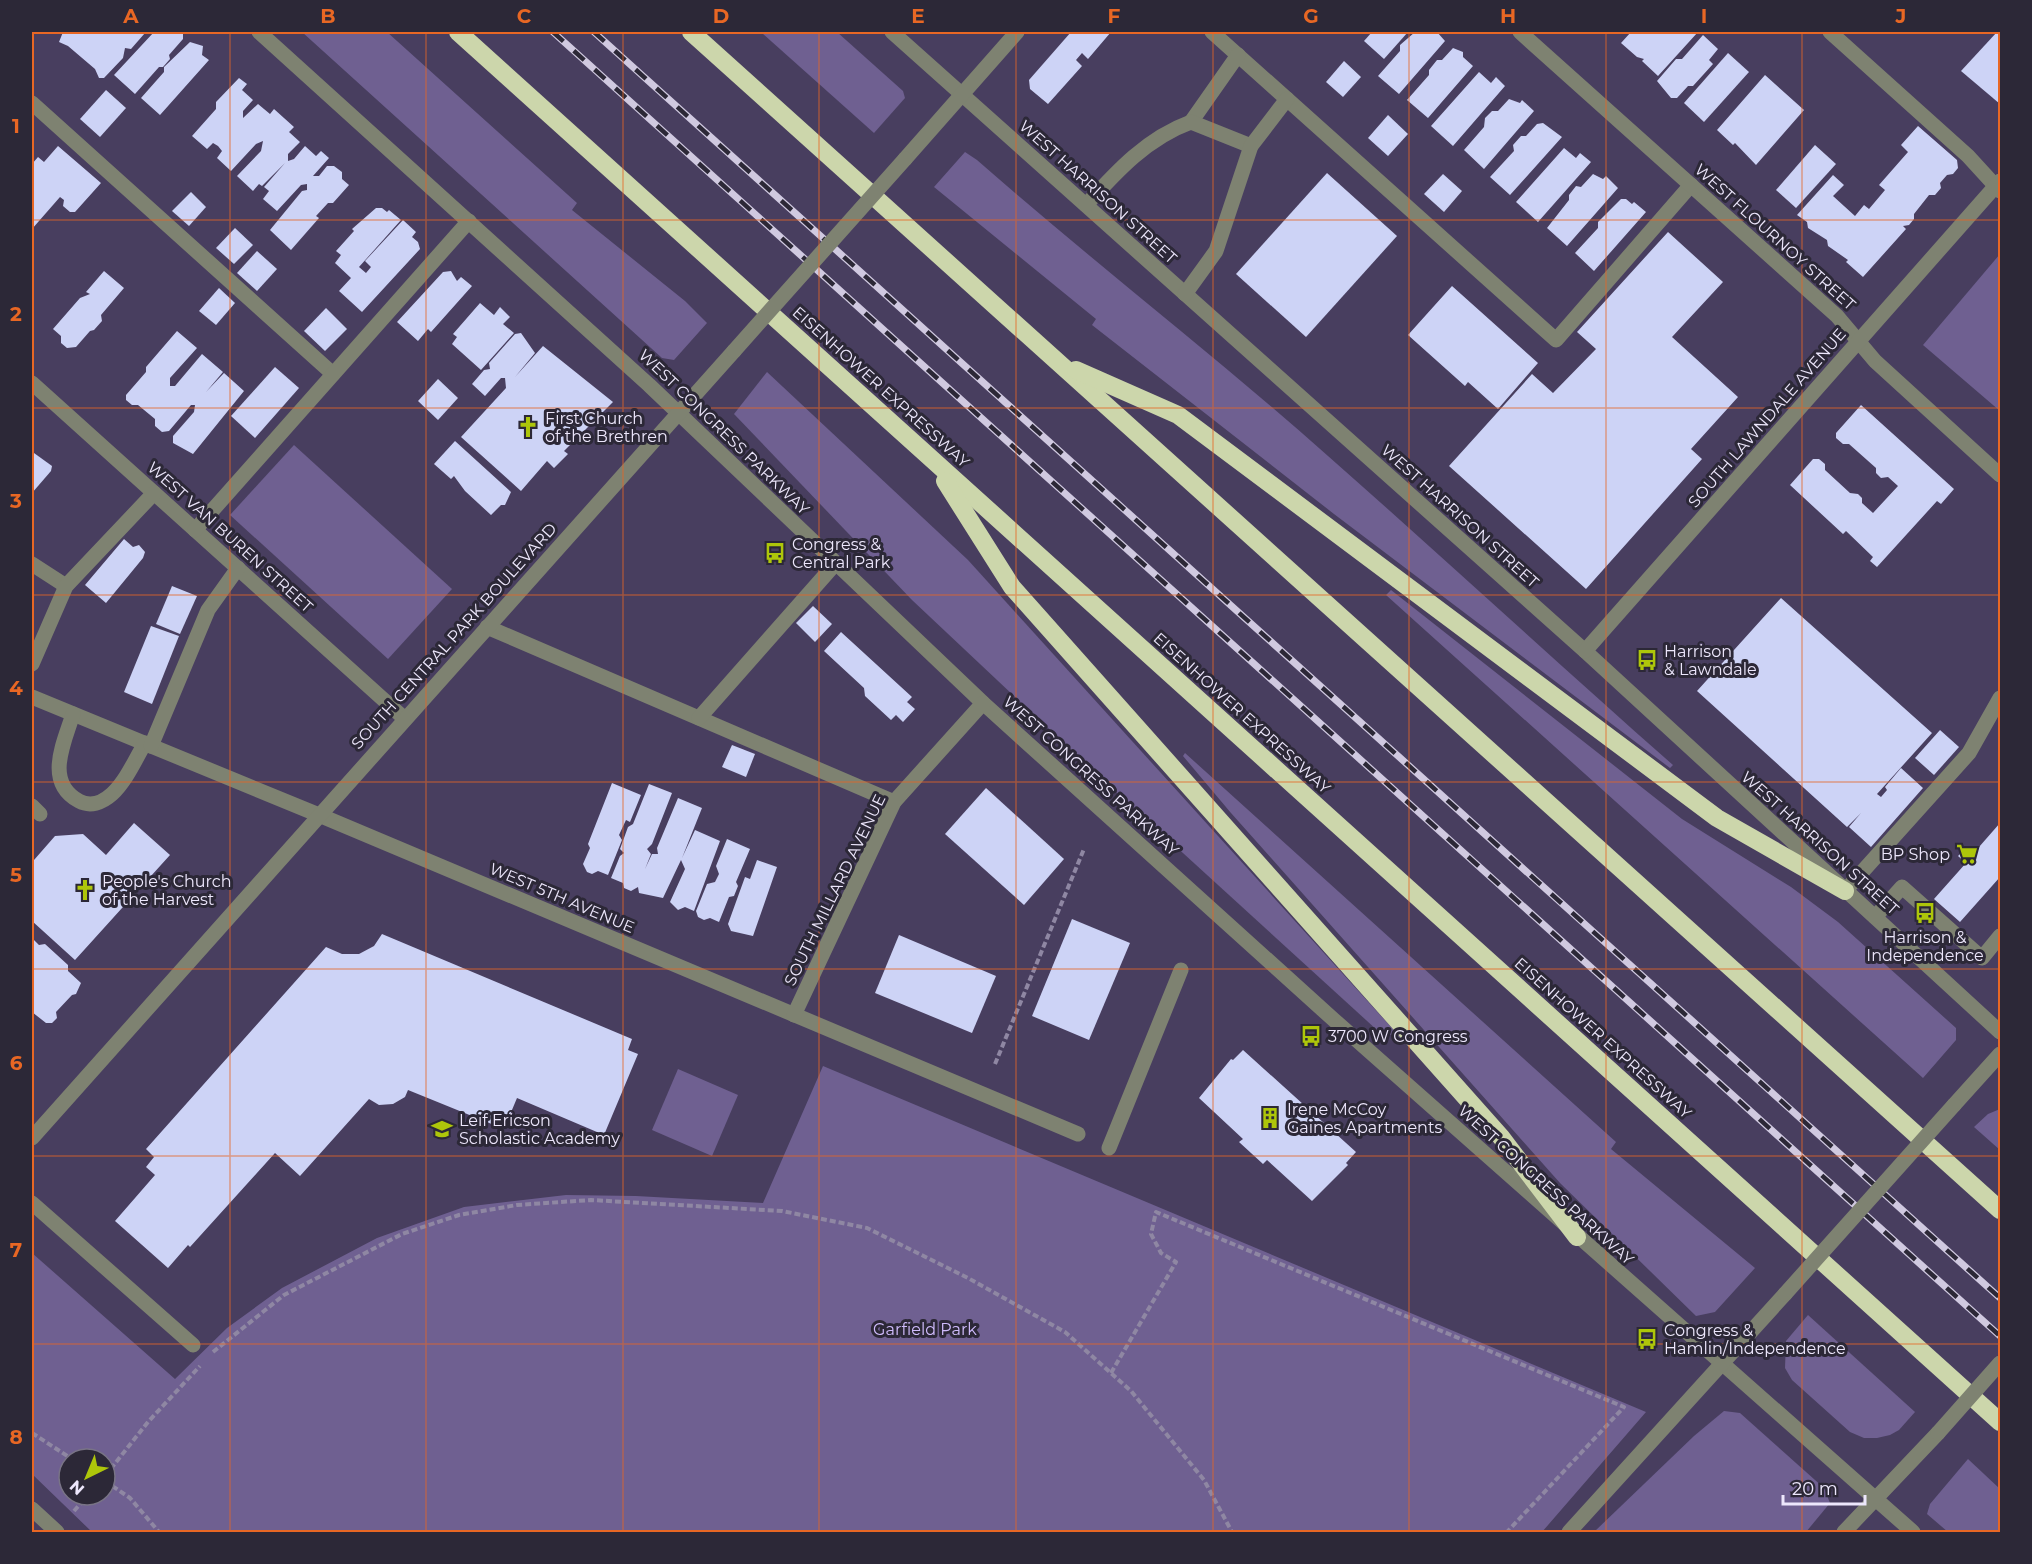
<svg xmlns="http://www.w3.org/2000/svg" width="2032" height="1564" viewBox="0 0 2032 1564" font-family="Montserrat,sans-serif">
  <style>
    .green { fill: #6f6091; fill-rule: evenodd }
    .building { fill: #cdd3f6 }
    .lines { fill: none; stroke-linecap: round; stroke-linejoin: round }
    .path { stroke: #8f87a3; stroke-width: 4; stroke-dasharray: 6 3; stroke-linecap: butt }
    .minor { stroke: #7e8271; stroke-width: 15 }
    .highway { stroke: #ccd6ab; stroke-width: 18 }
    .rail-casing { stroke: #d0c9e0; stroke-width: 7 }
    .rail { stroke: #2c2837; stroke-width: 4.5; stroke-dasharray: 14; stroke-linecap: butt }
    .minor-bridge { stroke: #7e8271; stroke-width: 15 }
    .grid { fill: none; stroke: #e86724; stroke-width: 1.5; stroke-opacity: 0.55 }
    .labels { text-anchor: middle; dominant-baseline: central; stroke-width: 6; stroke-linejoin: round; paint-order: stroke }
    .street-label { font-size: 16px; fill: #ede7fc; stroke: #2c2837 }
    .poi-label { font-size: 16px; fill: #ede7fc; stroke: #2c2837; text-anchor: start }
    .park-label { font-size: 16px; fill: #d0bcfd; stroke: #2c2837 }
    .neatline { fill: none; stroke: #e86724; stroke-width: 2 }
    .grid-label { font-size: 20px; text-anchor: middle; font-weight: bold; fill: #e86724 }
  </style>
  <rect width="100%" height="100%" fill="#483e5f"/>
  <!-- green -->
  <g class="green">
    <path d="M302 32H387L577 203 572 210 685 301 707 323 674 360 662 358Z"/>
    <path d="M761 32H837L903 91 905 98 874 133Z"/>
    <path d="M965 152 977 160C1092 261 1213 354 1328 456 1444 558 1557 663 1673 765L1670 768 1334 514 1092 325 1096 319 934 187Z"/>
    <path d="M2000 254V411L1923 345Z"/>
    <path d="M767 372 968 560 1401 1038 1378 1031 1115 791 912 600 734 414Z"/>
    <path d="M294 445 452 589 388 659 230 515Z"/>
    <path d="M1391 590 1682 819 1791 887 1838 922 1956 1028V1040L1923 1078 1386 595Z"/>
    <path d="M1185 753 1616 1142 1611 1149 1755 1268 1715 1312 1696 1316 1560 1183 1231 813 1183 756Z"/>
    <path d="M823 1066 1646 1412 1542 1532H92L32 1474V1253L175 1379 227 1328 282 1288 377 1238 464 1207 566 1195 636 1196 763 1203ZM69 1459H105V1495H69Z"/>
    <path d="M678 1069 738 1095 712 1156 652 1130Z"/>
    <path d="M2000 1109V1150L1974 1127 1988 1114Z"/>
    <path d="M1808 1315 1915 1412 1899 1430 1890 1435 1877 1438H1864L1850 1432 1792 1380 1785 1368 1786 1341Z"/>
    <path d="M1724 1411 1740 1413 1824 1488 1830 1503 1806 1532H1594L1694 1436Z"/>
    <path d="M1968 1459 2000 1489V1532H1948L1927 1514 1930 1504Z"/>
  </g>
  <!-- building -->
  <g class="building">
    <path d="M63 32H145V33L131 49 125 48 123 58 104 78H99L95 69 68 46 59 42Z"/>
    <path d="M154 32H183V39L169 55 170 59 163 67H159L135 94 114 75Z"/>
    <path d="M1071 32H1111L1088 59 1082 53 1076 60 1082 66 1048 104 1030 89 1029 80Z"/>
    <path d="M1372 32H1408L1384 59 1364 41Z"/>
    <path d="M1415 32H1437L1445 41 1399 94 1378 76 1400 51V45Z"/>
    <path d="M1631 32H1698L1658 76 1642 61 1644 59 1637 57 1621 43Z"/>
    <path d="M1997 32H2000V104L1961 71Z"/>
    <path d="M1703 35 1718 49 1709 60 1713 64 1693 86H1688L1677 98H1671L1657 81 1676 59H1682Z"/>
    <path d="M190 42 203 46 202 55 209 60 160 115 141 98 164 72V67Z"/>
    <path d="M1453 48 1463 52V57L1473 66 1428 118 1407 100 1429 75V70L1437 60H1442Z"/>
    <path d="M1728 53 1749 72 1704 122 1684 103Z"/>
    <path d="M1344 61 1361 77 1343 97 1326 82Z"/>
    <path d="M1479 72 1491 83 1496 77 1505 86 1453 146 1431 126Z"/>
    <path d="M1765 75 1804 110 1756 165 1735 143 1733 145 1717 130Z"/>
    <path d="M239 78 247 84 242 90 253 100 243 111V118L258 104 270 114 274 109 294 127 289 132 300 142 288 154V161L294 159 305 146 316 156 321 151 329 158 313 176H319L327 166H334L342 172V179L349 185 333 203H328L316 216 319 218 291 250 270 230 302 191 307 190V184L301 185 277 211 263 199 269 191 264 187 285 163 262 186 259 184 253 191 237 176 261 151 263 141 256 144 231 171 217 158 222 151 218 146 213 143 207 149 192 136 216 109V102Z"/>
    <path d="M106 90 126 108 100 137 80 119Z"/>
    <path d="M1509 99 1520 103 1522 100 1534 111 1484 169 1464 150 1484 127 1485 118 1492 111H1498Z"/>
    <path d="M1388 115 1408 134 1388 156 1368 138Z"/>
    <path d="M1543 123 1562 137 1510 195 1490 177 1514 151 1513 145 1521 136H1526L1537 124Z"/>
    <path d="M1918 126 1957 160 1958 168 1953 174 1947 175 1940 183 1941 188 1935 195H1929L1914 214V219L1909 225 1903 226 1906 229 1863 277 1846 262 1848 260 1828 246 1827 240 1808 228 1807 222 1797 215 1833 175 1844 185 1833 196 1855 216 1864 205 1869 209 1885 190 1879 185 1908 152 1901 145Z"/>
    <path d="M1815 145 1836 164 1796 208 1776 190Z"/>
    <path d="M58 146 101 183 75 212H70L63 206 64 200 60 197 32 229V164L38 157 44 162Z"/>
    <path d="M1564 148 1576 158 1580 153 1591 162 1538 222 1516 202Z"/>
    <path d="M1327 173 1397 236 1306 337 1236 274Z"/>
    <path d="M1443 174 1462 191 1444 212 1424 194Z"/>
    <path d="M1593 174 1603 179 1606 176 1618 188 1567 246 1547 228 1569 200V195L1576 186 1581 187Z"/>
    <path d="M191 192 206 207 189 226 172 211Z"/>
    <path d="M1621 199H1626L1632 204 1634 202 1646 212 1594 271 1575 253 1598 228V222Z"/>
    <path d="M376 208H382L387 212 389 210 401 220 359 267 366 273 371 267 365 261 403 220 416 232 412 237 418 242 420 249 362 312 339 291 351 278 335 263 341 255 336 251 354 231 352 229Z"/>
    <path d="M235 228 253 245 234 264 216 248Z"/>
    <path d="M1668 232 1723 282 1672 337 1738 397 1691 449 1702 459 1586 589 1449 466 1532 374 1553 393 1596 349 1577 332Z"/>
    <path d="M257 251 277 269 257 291 237 273Z"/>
    <path d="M104 271 124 288 101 315 102 321 94 330 90 331 76 347 67 348 61 343V336L53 329 80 298 90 294 86 292Z"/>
    <path d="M451 271 457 281 461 277 472 286 431 332 428 329 418 341 397 322 443 272Z"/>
    <path d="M1452 286 1538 363 1498 409 1468 382 1465 386 1408 335Z"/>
    <path d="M219 288 235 303 216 325 199 311Z"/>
    <path d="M480 303 494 315 500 307 510 317 503 324 514 333 481 370 452 344 457 337 453 334Z"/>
    <path d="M326 308 347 329 325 351 304 331Z"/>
    <path d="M177 331 197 348 170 378V386H175L202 354 223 372 206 392 224 373 244 391 193 454 173 443V436L194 412 195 405H191L169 431 162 432 155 426V419L138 405H132L126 400V395L146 372V367Z"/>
    <path d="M521 333 535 353 515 377 543 346 613 402 564 451 568 454 554 468 547 461 521 491 461 437 506 388 505 378H501L485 396 472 384 484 370 490 369 489 363 515 334Z"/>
    <path d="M275 367 299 388 255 438 231 416Z"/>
    <path d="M438 379 458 398 438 420 418 401Z"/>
    <path d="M1861 405 1954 489 1941 504 1937 501 1877 567 1870 561 1873 557 1846 531 1843 534 1790 485 1813 459H1819L1825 464V470L1850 493 1858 494 1862 498V503L1873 513 1898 486 1888 477 1881 478 1876 473V468L1849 444H1843L1836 438V433Z"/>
    <path d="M455 441 511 492 505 505H501L491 515 465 491 454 476 451 479 434 464Z"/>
    <path d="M34 453 52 466 51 471 32 493V456Z"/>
    <path d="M124 539 133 547 139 545 145 552 143 558 106 603 85 585Z"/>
    <path d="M172 586 197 596 180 634 156 624Z"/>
    <path d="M1781 598 1932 733 1877 794 1881 797 1887 790 1885 787 1901 768 1923 788 1871 847 1849 827 1861 813 1847 827 1697 691Z"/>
    <path d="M813 606 832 624 815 642 796 623Z"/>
    <path d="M151 626 179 636 152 704 124 692Z"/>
    <path d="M841 632 912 697 907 702 915 709 903 722 896 715 891 720 865 696 864 688 824 651Z"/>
    <path d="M1940 730 1959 747 1934 775 1915 758Z"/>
    <path d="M732 745 755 754 746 777 722 767Z"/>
    <path d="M612 783 641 795 630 822 626 820 619 835 622 840 608 875 598 871 592 874 587 872 583 864 590 848 588 844Z"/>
    <path d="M649 784 672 793 652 844 647 849 651 854 645 869 652 854H658L657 848 678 798 702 808 682 858 695 830 720 841 694 911 685 907 678 910 670 902 685 869 681 860 663 898 639 893 638 887 631 891 624 888 623 883 611 878 620 856 624 853 620 849 628 827 633 824Z"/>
    <path d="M986 788 1064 859 1024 905 945 834Z"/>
    <path d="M134 823 170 855 75 960 32 921V858L34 860 55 836 83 834 106 855Z"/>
    <path d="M2000 823V877L1960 922 1934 899 1966 863 1958 856 1965 849 1972 855Z"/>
    <path d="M727 839 750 849 736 882 738 886 734 896 729 897 719 922 710 918 704 920 698 917 696 911 707 884 715 882 719 874 716 866Z"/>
    <path d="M757 860 777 867 753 936 731 931 728 924 745 877 750 879Z"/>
    <path d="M1072 919 1130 943 1089 1040 1032 1016Z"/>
    <path d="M382 934 632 1039 628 1050 638 1054 604 1135 517 1098 504 1129 408 1090 405 1097 393 1104 379 1105 369 1099 300 1176 275 1153 190 1247 188 1245 168 1268 115 1221 155 1175 146 1167 154 1157 146 1149 326 947 342 954H359L374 946Z"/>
    <path d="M899 935 996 976 972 1033 875 993Z"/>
    <path d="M32 938 39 945 45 944 68 965V971L81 983 76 994 72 995 56 1012 57 1018 52 1023H46L32 1012Z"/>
    <path d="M1243 1050 1356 1152 1346 1163 1348 1165 1312 1201 1267 1160 1263 1164 1239 1142 1243 1139 1199 1098 1231 1059 1233 1060Z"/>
  </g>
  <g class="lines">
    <!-- path -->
    <g class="path">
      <path d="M995 1064 1084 849"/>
      <path d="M213 1352 284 1295 402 1234 459 1215 517 1205 591 1200 782 1211 867 1228 968 1278 1065 1332 1131 1391 1204 1480 1232 1532"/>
      <path d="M1111 1373 1176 1262 1161 1253 1151 1234 1156 1212 1624 1407 1507 1532"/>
      <path d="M32 1433 72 1459"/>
      <path d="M105 1476 148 1422 200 1366"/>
      <path d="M105 1481 130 1498 159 1532"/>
      <path d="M74 1511 88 1495"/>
    </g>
    <!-- minor -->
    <g class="minor">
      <path d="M259 32 649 385 983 703 1334 1020 1913 1532"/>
      <path d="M892 32 1585 651 2000 1032"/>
      <path d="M1212 32 1556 340 1691 185"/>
      <path d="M1520 32 1837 316 1875 361 2000 475"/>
      <path d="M1830 32 1968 156 2000 191"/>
      <path d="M32 103 333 374"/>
      <path d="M1191 122 1238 55"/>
      <path d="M905 159 1017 32"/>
      <path d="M1086 205C1117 171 1147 138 1191 122L1251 146"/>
      <path d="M1185 294 1216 251 1251 146 1287 99"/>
      <path d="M32 383 405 719"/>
      <path d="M195 530 469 221"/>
      <path d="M32 564 66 586"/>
      <path d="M487 627 894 802"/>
      <path d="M1585 651 2000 181"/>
      <path d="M32 664 66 586 154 493"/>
      <path d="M32 697 319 815 1078 1134"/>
      <path d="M73 714C64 743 44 782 79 801 90 807 102 803 112 794 126 781 135 760 145 743"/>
      <path d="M699 718 835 564"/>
      <path d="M151 746 208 610 238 568"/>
      <path d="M32 806 40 814"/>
      <path d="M1845 891 1969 753 2000 698"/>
      <path d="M1875 917 1902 887 1982 958 2000 936"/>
      <path d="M794 1015 894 802 983 703"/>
      <path d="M1954 1105 2000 1054"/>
      <path d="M32 1138 734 351"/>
      <path d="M1109 1148 1181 970"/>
      <path d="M32 1203 193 1345"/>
      <path d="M32 1509 57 1532"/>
      <path d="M1569 1532 1785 1294"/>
      <path d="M1844 1532 1938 1433"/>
    </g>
    <!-- highway -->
    <g class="highway">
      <path d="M458 32 2000 1422"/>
      <path d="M691 32 2000 1210"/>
      <path d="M1076 370 1178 415 1717 818 1845 891"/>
      <path d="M945 481 1012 587 1501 1137 1577 1237"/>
    </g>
    <defs>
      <g id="rail">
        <path d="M553 32 2000 1336"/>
        <path d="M594 32 2000 1298"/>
      </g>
    </defs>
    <!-- rail casing -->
    <use href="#rail" class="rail-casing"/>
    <!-- rail -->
    <use href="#rail" class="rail"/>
    <!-- minor-bridge -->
    <g class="minor-bridge">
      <path d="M734 351 905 159"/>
      <path d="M1785 1294 1954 1105"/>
      <path d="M1938 1433 2000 1363"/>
    </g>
  </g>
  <!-- grid -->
  <path class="grid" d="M230 32V1532M426 32V1532M623 32V1532M819 32V1532M1016 32V1532M1213 32V1532M1409 32V1532M1606 32V1532M1802 32V1532M32 220H2000M32 408H2000M32 595H2000M32 782H2000M32 969H2000M32 1156H2000M32 1344H2000"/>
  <!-- icons -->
  <defs>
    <symbol id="church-bare" viewBox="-9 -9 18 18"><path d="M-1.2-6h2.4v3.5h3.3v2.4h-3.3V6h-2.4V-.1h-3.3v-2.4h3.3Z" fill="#aec60a" stroke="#2c2837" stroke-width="2.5" paint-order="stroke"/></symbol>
    <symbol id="bus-bare" viewBox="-9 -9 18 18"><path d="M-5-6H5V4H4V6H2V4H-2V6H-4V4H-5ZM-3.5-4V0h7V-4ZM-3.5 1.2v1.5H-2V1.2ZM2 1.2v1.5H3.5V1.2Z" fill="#aec60a" stroke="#2c2837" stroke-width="2.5" paint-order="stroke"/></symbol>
    <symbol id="supermarket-bare" viewBox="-9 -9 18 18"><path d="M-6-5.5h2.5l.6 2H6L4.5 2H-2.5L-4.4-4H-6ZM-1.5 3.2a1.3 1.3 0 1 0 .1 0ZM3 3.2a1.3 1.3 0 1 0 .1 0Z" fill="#aec60a" stroke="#2c2837" stroke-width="2.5" paint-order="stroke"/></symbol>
    <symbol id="building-bare" viewBox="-9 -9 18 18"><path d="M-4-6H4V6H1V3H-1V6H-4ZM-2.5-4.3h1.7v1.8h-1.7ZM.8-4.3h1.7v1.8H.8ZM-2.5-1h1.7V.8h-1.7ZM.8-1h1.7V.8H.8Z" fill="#aec60a" stroke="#2c2837" stroke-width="2.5" paint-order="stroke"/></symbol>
    <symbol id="school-bare" viewBox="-9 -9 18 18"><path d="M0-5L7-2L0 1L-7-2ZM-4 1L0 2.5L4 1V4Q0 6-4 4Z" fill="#aec60a" stroke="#2c2837" stroke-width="2.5" paint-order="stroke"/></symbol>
  </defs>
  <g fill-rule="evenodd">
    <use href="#church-bare" x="513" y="412" width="30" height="30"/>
    <use href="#bus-bare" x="760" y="538" width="30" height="30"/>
    <use href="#bus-bare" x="1632" y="645" width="30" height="30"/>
    <use href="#supermarket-bare" x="1952" y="839" width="30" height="30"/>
    <use href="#church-bare" x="70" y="875" width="30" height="30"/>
    <use href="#bus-bare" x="1910" y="898" width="30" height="30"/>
    <use href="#bus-bare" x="1296" y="1021" width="30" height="30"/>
    <use href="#building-bare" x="1255" y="1103" width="30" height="30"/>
    <use href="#school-bare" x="427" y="1114" width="30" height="30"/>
    <use href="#bus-bare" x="1632" y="1324" width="30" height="30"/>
  </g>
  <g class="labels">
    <!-- street labels -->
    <g class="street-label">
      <text transform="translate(1098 192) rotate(42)">WEST HARRISON STREET</text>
      <text transform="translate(1775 237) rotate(42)">WEST FLOURNOY STREET</text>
      <text transform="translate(881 387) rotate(42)">EISENHOWER EXPRESSWAY</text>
      <text transform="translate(1767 418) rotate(-49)">SOUTH LAWNDALE AVENUE</text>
      <text transform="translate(724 432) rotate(44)">WEST CONGRESS PARKWAY</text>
      <text transform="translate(1460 516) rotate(42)">WEST HARRISON STREET</text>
      <text transform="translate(230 537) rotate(42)">WEST VAN BUREN STREET</text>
      <text transform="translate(454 636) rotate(-48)">SOUTH CENTRAL PARK BOULEVARD</text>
      <text transform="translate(1242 713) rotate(42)">EISENHOWER EXPRESSWAY</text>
      <text transform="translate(1091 776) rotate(42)">WEST CONGRESS PARKWAY</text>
      <text transform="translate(1820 843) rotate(42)">WEST HARRISON STREET</text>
      <text transform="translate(835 890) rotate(-64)">SOUTH MILLARD AVENUE</text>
      <text transform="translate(562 898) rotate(23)">WEST 5TH AVENUE</text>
      <text transform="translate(1603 1038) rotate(42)">EISENHOWER EXPRESSWAY</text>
      <text transform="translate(1546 1185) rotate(42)">WEST CONGRESS PARKWAY</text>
    </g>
    <!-- poi labels -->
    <g class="poi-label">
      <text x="545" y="418">First Church<tspan x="545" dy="18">of the Brethren</tspan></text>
      <text x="792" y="544">Congress &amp;<tspan x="792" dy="18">Central Park</tspan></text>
      <text x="1664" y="651">Harrison<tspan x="1664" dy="18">&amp; Lawndale</tspan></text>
      <text x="1950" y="854" text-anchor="end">BP Shop</text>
      <text x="102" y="881">People's Church<tspan x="102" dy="18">of the Harvest</tspan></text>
      <text x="1925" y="937" text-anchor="middle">Harrison &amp;<tspan x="1925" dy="18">Independence</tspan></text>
      <text x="1328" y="1036">3700 W Congress</text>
      <text x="1287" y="1109">Irene McCoy<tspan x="1287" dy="18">Gaines Apartments</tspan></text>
      <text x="459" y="1120">Leif Ericson<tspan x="459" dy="18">Scholastic Academy</tspan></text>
      <text x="1664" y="1330">Congress &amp;<tspan x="1664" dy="18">Hamlin/Independence</tspan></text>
    </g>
    <!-- park labels -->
    <g class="park-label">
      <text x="925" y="1329">Garfield Park</text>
    </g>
  </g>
  <!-- border -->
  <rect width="2032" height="1564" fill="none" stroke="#2c2837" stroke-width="66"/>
  <!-- north arrow -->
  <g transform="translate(87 1477) rotate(223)"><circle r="28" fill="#2c2837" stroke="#797486" stroke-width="1.5"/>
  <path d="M0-4.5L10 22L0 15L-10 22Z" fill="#aec60a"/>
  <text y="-9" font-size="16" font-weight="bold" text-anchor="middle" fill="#ede7fc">N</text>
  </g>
  <!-- scale -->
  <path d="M1783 1495v9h82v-9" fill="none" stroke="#ede7fc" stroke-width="3"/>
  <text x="1792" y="1495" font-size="18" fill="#ede7fc" stroke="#2c2837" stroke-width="4.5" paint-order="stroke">20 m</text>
  <rect x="33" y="33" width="1966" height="1498" class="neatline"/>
  <g class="grid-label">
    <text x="131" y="23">A</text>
    <text x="328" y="23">B</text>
    <text x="524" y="23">C</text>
    <text x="721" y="23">D</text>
    <text x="918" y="23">E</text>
    <text x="1114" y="23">F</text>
    <text x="1311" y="23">G</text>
    <text x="1508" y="23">H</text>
    <text x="1704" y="23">I</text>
    <text x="1901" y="23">J</text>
    <text x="16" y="133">1</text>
    <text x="16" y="321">2</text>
    <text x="16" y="508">3</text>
    <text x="16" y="695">4</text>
    <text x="16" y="882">5</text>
    <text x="16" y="1070">6</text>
    <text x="16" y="1257">7</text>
    <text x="16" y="1444">8</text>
  </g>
</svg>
